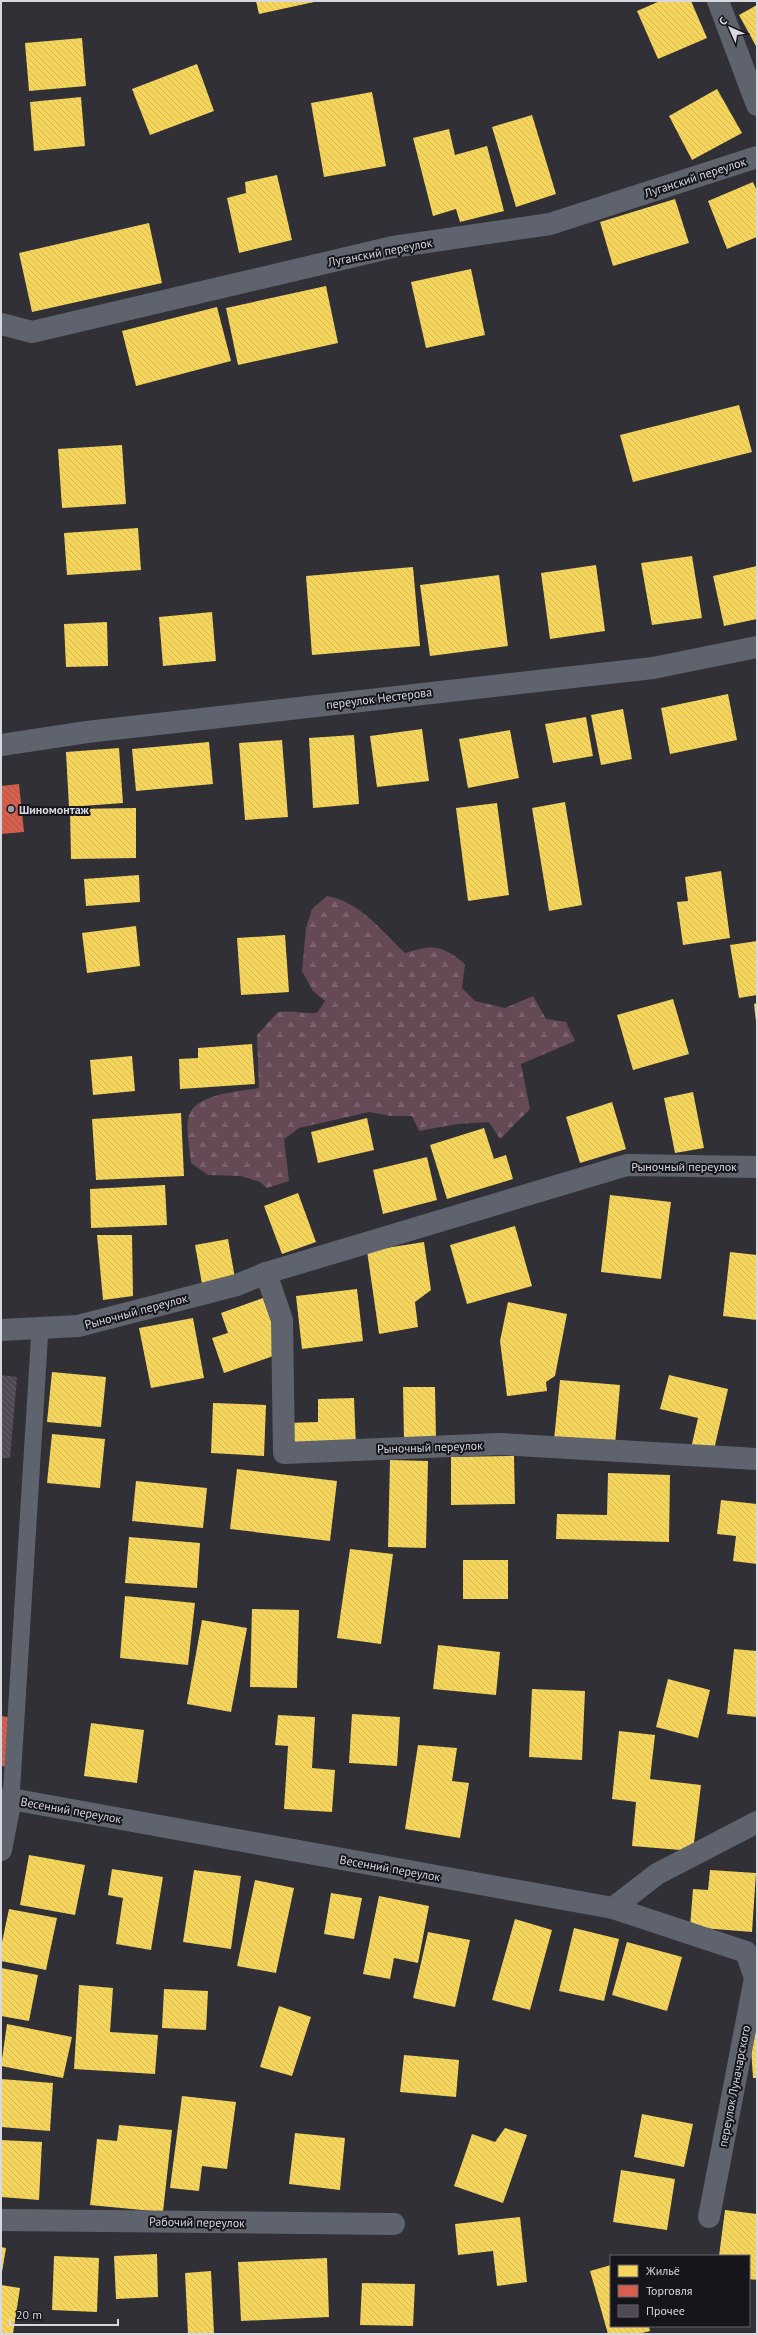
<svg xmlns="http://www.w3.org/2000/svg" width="758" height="2335" viewBox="0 0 758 2335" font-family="'PT Sans',sans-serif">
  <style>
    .forest { fill: url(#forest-firs) }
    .homes { fill: url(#homes-back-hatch) }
    .shops { fill: url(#shops-back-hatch) }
    .building { fill: url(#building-back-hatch) }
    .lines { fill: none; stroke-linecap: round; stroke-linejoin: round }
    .lane { stroke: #5e636d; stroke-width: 17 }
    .street { stroke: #5e636d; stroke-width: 22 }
    .poi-dot { fill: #9e9da5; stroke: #16151c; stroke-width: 1.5 }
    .labels { text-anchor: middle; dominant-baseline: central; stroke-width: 4; stroke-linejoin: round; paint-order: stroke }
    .street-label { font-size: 12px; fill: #d9d8e1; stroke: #16151c }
    .poi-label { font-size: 12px; font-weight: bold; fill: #d9d8e1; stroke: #16151c; text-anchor: start }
  </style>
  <defs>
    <pattern id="forest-firs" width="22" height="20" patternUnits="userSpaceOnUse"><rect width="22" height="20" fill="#654955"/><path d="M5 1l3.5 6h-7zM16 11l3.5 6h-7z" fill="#7a626d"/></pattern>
    <pattern id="homes-back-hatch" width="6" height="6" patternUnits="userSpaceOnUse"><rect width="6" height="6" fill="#f6d55c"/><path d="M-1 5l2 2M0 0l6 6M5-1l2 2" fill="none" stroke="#d2b757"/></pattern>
    <pattern id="shops-back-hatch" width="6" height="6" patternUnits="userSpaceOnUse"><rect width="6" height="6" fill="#d6604d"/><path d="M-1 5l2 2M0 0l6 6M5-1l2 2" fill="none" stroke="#a9574a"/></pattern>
    <pattern id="building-back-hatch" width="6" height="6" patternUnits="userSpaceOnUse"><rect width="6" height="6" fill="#4e4952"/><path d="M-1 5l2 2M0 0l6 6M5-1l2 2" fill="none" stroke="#67626b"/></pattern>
  </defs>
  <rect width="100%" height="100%" fill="#303036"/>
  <!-- forest -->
  <path class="forest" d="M327 896C360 902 382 931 405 953 434 944 442 945 465 964L462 988 475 1001 505 1008 533 996 546 1019 566 1022 575 1041 521 1064 530 1109 500 1139 489 1122 457 1124 419 1131 412 1116H391L369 1112 299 1128 284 1139 289 1181 267 1188 260 1182 241 1176 208 1175 191 1163C190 1149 186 1133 188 1120 191 1093 239 1092 259 1088L257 1035 278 1012C291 1010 303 1014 317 1013L325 1001 313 991 302 971 306 928 312 909Z"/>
  <!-- homes -->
  <g class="homes">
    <path d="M256 1H314V2L259 14Z"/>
    <path d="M660 1H691L707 38 658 59 637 11Z"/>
    <path d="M757 5V48L739 15Z"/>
    <path d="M82 38 86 86 29 91 25 43Z"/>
    <path d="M197 64 214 111 150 135 132 89Z"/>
    <path d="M717 89 742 133 692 160 669 116Z"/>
    <path d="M372 92 386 166 324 177 311 103Z"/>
    <path d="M81 97 85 146 34 151 30 102Z"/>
    <path d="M532 115 556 194 516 207 492 127Z"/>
    <path d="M449 129 455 155 487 146 504 211 460 222 456 209 433 216 413 138Z"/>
    <path d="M277 175 292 240 239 253 227 198 246 193 245 182Z"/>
    <path d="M753 182 757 191V237L727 249 708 201Z"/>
    <path d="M675 199 689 243 613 266 600 222Z"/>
    <path d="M149 223 162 283 32 312 19 253Z"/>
    <path d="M471 269 485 335 426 348 411 282Z"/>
    <path d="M326 286 338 343 238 365 226 308Z"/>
    <path d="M217 307 231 361 136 386 122 331Z"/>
    <path d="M739 405 752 452 633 482 620 435Z"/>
    <path d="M122 445 126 504 62 508 58 449Z"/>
    <path d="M138 528 141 570 67 575 64 533Z"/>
    <path d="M692 556 702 618 652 625 641 563Z"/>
    <path d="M596 565 605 631 550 639 541 573Z"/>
    <path d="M757 566V619L724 626 713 576Z"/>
    <path d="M413 567 420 646 312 655 306 576Z"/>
    <path d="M499 575 508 646 430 656 420 585Z"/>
    <path d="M212 612 216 661 163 666 159 617Z"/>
    <path d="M107 622 108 666 66 667 64 624Z"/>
    <path d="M728 694 737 740 670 754 661 708Z"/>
    <path d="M623 709 632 759 601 765 591 715Z"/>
    <path d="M586 717 593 756 553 763 545 724Z"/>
    <path d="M422 729 429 781 377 787 370 736Z"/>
    <path d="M510 730 519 778 468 788 459 739Z"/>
    <path d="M354 735 359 804 313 808 309 738Z"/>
    <path d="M282 740 288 817 245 820 239 743Z"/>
    <path d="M209 742 213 784 136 791 132 749Z"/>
    <path d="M119 748 123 803 69 807 66 752Z"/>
    <path d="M565 802 582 905 549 911 532 808Z"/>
    <path d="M497 803 509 895 468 901 456 808Z"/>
    <path d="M136 808V858L71 859 70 809Z"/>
    <path d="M721 871 730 938 683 945 677 902 688 901 685 877Z"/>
    <path d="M139 875 140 902 86 906 84 879Z"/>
    <path d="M136 926 140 966 87 973 82 933Z"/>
    <path d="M285 935 289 992 241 995 237 938Z"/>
    <path d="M757 941V995L739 998 730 945Z"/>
    <path d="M673 999 689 1054 633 1070 617 1015Z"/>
    <path d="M757 1003V1022H756L754 1004Z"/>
    <path d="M252 1044 255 1084 180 1089 179 1059 198 1058V1048Z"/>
    <path d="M132 1056 135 1091 93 1095 90 1060Z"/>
    <path d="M693 1092 704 1148 675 1153 664 1098Z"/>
    <path d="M612 1102 626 1149 580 1163 566 1117Z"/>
    <path d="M181 1113 184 1176 96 1180 92 1119Z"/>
    <path d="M367 1118 374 1150 318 1163 311 1132Z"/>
    <path d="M484 1128 494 1159 506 1155 513 1179 447 1199 430 1145Z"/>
    <path d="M427 1157 437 1200 383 1214 373 1170Z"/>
    <path d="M165 1185 167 1225 91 1228 90 1189Z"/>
    <path d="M298 1193 316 1242 282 1254 264 1206Z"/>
    <path d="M610 1195 671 1202 661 1279 601 1272Z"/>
    <path d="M515 1226 532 1286 467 1304 450 1245Z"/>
    <path d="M97 1235H132L133 1296 103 1300Z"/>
    <path d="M228 1239 235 1278 202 1284 195 1245Z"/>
    <path d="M424 1242 431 1290 415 1302 418 1327 379 1334 367 1251Z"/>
    <path d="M730 1252 757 1255V1320L723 1316Z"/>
    <path d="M357 1289 363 1341 302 1349 296 1296Z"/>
    <path d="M263 1298 282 1353 224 1373 212 1338 228 1333 221 1313Z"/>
    <path d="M508 1302 567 1314 555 1376 546 1382 547 1391 507 1396 500 1341Z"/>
    <path d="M193 1318 204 1378 151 1388 139 1328Z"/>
    <path d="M52 1372 106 1377 101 1427 47 1422Z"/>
    <path d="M669 1375 728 1389 713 1454 691 1448 698 1418 660 1409Z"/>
    <path d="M560 1380 620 1385 615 1445 554 1440Z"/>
    <path d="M403 1387H435L436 1440 404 1441Z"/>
    <path d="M354 1398 356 1447 286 1449 285 1423 318 1422V1399Z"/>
    <path d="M213 1403 266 1405 264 1456 211 1453Z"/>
    <path d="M52 1434 105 1439 100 1488 47 1483Z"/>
    <path d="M514 1456 515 1504 451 1505V1457Z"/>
    <path d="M390 1460 428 1461 426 1548 388 1547Z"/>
    <path d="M237 1469 337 1481 330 1541 230 1529Z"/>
    <path d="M608 1473 670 1475 669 1542 556 1539 557 1514 607 1515Z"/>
    <path d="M136 1481 207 1488 203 1528 132 1521Z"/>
    <path d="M721 1500 757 1504V1564L733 1561 736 1536 717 1534Z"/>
    <path d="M129 1537 200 1543 197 1588 125 1583Z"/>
    <path d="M350 1549 393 1554 381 1644 337 1638Z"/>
    <rect x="463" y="1560" width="45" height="39"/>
    <path d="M125 1596 195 1603 188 1665 120 1658Z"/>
    <path d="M252 1609 299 1610 297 1688 250 1687Z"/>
    <path d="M202 1620 247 1628 231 1712 187 1704Z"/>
    <path d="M438 1645 500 1652 496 1695 433 1689Z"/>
    <path d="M734 1649 757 1651V1717L727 1714Z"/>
    <path d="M668 1679 710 1690 698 1738 656 1727Z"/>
    <path d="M532 1689 585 1691 582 1760 529 1757Z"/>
    <path d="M352 1714 400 1717 397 1766 349 1763Z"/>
    <path d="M278 1715 315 1717 312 1768 335 1770 332 1812 284 1809 288 1746 275 1745Z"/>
    <path d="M91 1723 144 1730 137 1783 84 1776Z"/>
    <path d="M619 1731 655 1735 650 1779 701 1785 693 1851 632 1846 636 1802 612 1799Z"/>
    <path d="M418 1745 457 1748 452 1781 469 1783 460 1838 405 1829Z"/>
    <path d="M29 1855 85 1865 75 1915 20 1905Z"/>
    <path d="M112 1869 163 1877 151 1950 116 1944 123 1898 108 1895Z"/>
    <path d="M194 1870 241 1876 231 1949 183 1942Z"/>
    <path d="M710 1870 756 1873 752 1932 690 1927 693 1889 708 1890Z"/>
    <path d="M255 1880 294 1888 276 1973 237 1966Z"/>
    <path d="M331 1893 362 1898 354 1939 324 1934Z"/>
    <path d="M379 1896 429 1906 418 1963 394 1958 390 1979 363 1974Z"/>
    <path d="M9 1909 57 1918 46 1970 1 1961V1947Z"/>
    <path d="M515 1919 552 1930 530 2010 492 2000Z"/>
    <path d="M574 1928 619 1939 604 2001 559 1991Z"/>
    <path d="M428 1932 470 1940 455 2007 413 1998Z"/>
    <path d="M627 1942 682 1957 667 2011 612 1995Z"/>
    <path d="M1 1968 38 1975 29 2021 1 2016Z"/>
    <path d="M79 1985 113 1988 110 2032 158 2035 155 2074 74 2069Z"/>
    <path d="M164 1989 208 1991 206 2030 162 2028Z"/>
    <path d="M279 2006 311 2017 292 2076 260 2067Z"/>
    <path d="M7 2024 72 2037 63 2078 1 2066Z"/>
    <path d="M757 2032V2078H753L750 2033Z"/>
    <path d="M404 2055 459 2060 456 2097 400 2092Z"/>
    <path d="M1 2079 53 2083 50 2131 1 2127Z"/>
    <path d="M182 2096 236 2102 227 2169 202 2166 199 2191 170 2188Z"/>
    <path d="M642 2114 693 2124 684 2167 634 2157Z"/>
    <path d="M119 2125 172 2130 163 2212 90 2205 97 2139 117 2141Z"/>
    <path d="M505 2128 527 2135 503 2203 454 2186 472 2134 495 2142Z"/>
    <path d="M295 2133 345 2138 340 2190 289 2184Z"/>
    <path d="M1 2140 42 2142 39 2200 1 2197Z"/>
    <path d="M621 2170 675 2179 667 2230 613 2222Z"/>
    <path d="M725 2210 757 2214V2280L749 2279V2256H719Z"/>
    <path d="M520 2217 527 2282 497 2286 493 2251 458 2255 455 2224Z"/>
    <path d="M1 2247 6 2248 2 2272H1Z"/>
    <path d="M157 2254 158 2297 116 2299 114 2256Z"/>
    <path d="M54 2256 99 2258 97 2312 52 2310Z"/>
    <path d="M327 2258 329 2317 241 2321 238 2262Z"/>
    <path d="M611 2265V2326H649L650 2331 638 2334H608L590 2271Z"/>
    <path d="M211 2271 214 2333 188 2334 185 2273Z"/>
    <path d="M362 2283 415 2284 413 2326 360 2325Z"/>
    <path d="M1 2285 20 2288 13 2334H1Z"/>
  </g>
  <!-- shops -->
  <g class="shops">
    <path d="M19 784 24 832 1 834V786Z"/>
    <path d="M1 1716 15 1718 8 1767 1 1766Z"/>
  </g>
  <!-- building -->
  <path class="building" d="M1 1375 17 1377 10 1458H1Z"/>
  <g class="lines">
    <!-- lane -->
    <path class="lane" d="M11 1799 40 1328"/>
    <!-- street -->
    <g class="street">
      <path d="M718 1 757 105"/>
      <path d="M1 324 32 332 393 247 550 224 757 157"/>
      <path d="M1 745 87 732 653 668 757 647"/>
      <path d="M266 1273 282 1320 284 1453 501 1444 757 1459"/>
      <path d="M1 1330 78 1326 237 1285 266 1273 627 1165 757 1167"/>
      <path d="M1 1800 11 1799 613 1908 657 1874 757 1822"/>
      <path d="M1 1850 11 1799"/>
      <path d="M613 1908 746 1952 755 1978 709 2217"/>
      <path d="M1 2220 394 2224"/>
    </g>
  </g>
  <!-- markers -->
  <circle class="poi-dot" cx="11" cy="809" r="4"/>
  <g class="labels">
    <!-- street labels -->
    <g class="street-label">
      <text transform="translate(695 177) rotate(-18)">Луганский переулок</text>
      <text transform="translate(380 252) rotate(-11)">Луганский переулок</text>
      <text transform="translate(379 698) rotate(-7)">переулок Нестерова</text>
      <text x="684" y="1166">Рыночный переулок</text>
      <text transform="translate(136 1311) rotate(-15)">Рыночный переулок</text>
      <text transform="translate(430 1447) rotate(-2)">Рыночный переулок</text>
      <text transform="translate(71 1810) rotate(10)">Весенний переулок</text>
      <text transform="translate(390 1868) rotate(10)">Весенний переулок</text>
      <text transform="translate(734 2086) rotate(-79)">переулок Луначарского</text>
      <text transform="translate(197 2222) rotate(1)">Рабочий переулок</text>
    </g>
    <!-- poi labels -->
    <g class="poi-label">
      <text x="19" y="809">Шиномонтаж</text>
    </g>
  </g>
  <!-- border -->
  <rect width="758" height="2335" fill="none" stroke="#d9d8e1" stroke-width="4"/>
  <!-- legend -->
  <rect x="610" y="2255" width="140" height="72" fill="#16151c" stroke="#64636b"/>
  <rect x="618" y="2265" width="20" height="12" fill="#f6d55c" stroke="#64636b"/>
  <text x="646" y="2275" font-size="12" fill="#d9d8e1">Жильё</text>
  <rect x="618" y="2285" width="20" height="12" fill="#d6604d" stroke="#64636b"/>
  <text x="646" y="2295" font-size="12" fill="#d9d8e1">Торговля</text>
  <rect x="618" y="2305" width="20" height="12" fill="#4e4952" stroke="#64636b"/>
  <text x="646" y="2315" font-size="12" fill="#d9d8e1">Прочее</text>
  <!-- north arrow -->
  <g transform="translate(730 28) rotate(315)" stroke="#16151c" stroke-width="3" paint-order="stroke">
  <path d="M0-3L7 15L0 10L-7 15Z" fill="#d9d8e1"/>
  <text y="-6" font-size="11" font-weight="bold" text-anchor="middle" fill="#d9d8e1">С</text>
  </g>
  <!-- scale -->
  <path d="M10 2319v6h108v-6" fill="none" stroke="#d9d8e1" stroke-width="2"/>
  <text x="16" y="2319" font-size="12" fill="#d9d8e1" stroke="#16151c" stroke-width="3" paint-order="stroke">20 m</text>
</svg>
